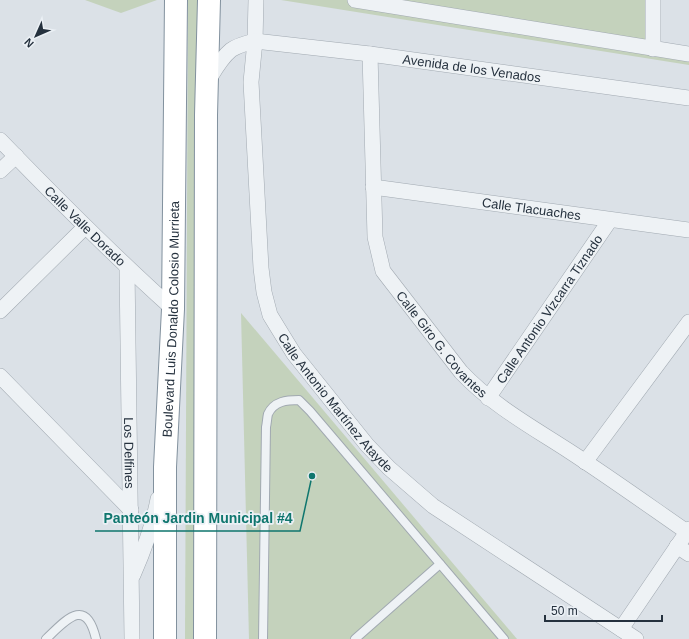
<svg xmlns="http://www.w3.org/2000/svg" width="689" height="639" viewBox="0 0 689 639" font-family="Arial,sans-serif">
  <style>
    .green { fill: #c4d2bc }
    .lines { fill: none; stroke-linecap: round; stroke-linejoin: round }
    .service-casing { stroke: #a1a9b1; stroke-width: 10 }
    .minor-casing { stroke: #a1a9b1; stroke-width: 16 }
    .trunk-casing { stroke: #82919e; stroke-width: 24 }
    .service { stroke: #eef2f5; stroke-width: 8 }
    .minor { stroke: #eef2f5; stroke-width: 15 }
    .trunk { stroke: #fff; stroke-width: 22 }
    .labels { text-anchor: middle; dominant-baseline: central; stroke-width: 3.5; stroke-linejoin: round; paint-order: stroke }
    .street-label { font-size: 13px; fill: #25313e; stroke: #ebf0f5 }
    .leader { fill: none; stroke: #0f766e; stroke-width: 1.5 }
    .callout-dot { fill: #0f766e; stroke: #ebf0f5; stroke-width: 1.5 }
    .callout-label { font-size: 14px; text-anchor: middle; font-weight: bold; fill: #0f766e; stroke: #ebf0f5; stroke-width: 3.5; stroke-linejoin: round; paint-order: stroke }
  </style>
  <rect width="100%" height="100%" fill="#dbe1e7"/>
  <!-- green -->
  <g class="green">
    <path d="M85 0H157L121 13Z"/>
    <path d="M188 0H204L200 639H185Z"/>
    <path d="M281 0H652V52L689 50V65Z"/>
    <path d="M241 313 517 639H249Z"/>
  </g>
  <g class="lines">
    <defs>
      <g id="service">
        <path d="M46 639C66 620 86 596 96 639"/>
        <path d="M263 639 266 427C267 423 267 418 268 414 274 401 287 400 299 400L310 411 504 639"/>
        <path d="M355 639 440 564"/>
      </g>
      <g id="minor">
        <path id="s1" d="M256 0 255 41 251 82 261 268 264 292 270 315 281 333 294 354 367 445 389 468 433 506 636 639"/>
        <path d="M355 0 689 54"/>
        <path d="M653 0V49"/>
        <path id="s2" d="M370 54 375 237 383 271 461 372C492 405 532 427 569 451 609 477 648 505 687 532"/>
        <path id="s3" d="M208 81C214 71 221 58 231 50 238 45 247 43 255 41L370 54 689 98"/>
        <path id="s4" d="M0 140C56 198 113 255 173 309"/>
        <path d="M0 171 16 156"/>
        <path id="s5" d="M373 187 689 230"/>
        <path id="s6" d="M127 268 132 639"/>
        <path d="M0 311 85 227"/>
        <path d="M0 376 131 510"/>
        <path id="s7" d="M488 398 610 220"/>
        <path d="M585 462 689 322"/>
        <path d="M677 546 689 554"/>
        <path d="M133 575C144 550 153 526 158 499"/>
        <path d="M621 629 689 529"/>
      </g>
      <g id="trunk">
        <path id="s8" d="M165 639V467L173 309 176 0"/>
        <path d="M205 639 206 115 209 0"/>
      </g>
    </defs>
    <!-- service casing -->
    <use href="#service" class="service-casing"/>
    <!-- minor casing -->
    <use href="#minor" class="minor-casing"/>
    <!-- trunk casing -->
    <use href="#trunk" class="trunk-casing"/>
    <!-- service -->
    <use href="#service" class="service"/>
    <!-- minor -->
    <use href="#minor" class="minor"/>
    <!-- trunk -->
    <use href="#trunk" class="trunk"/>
  </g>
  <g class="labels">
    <!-- street labels -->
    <g class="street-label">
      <text stroke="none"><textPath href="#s3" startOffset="283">Avenida de los Venados</textPath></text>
      <text stroke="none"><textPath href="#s5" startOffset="160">Calle Tlacuaches</textPath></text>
      <text stroke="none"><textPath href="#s4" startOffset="121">Calle Valle Dorado</textPath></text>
      <text stroke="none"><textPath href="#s7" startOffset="108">Calle Antonio Vizcarra Tiznado</textPath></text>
      <text stroke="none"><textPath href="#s8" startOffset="320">Boulevard Luis Donaldo Colosio Murrieta</textPath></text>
      <text stroke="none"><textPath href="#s2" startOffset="312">Calle Giro G. Covantes</textPath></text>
      <text stroke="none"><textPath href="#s1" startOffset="426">Calle Antonio Martínez Atayde</textPath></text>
      <text stroke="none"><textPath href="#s6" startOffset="185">Los Delfines</textPath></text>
    </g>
  </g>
  <!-- callouts -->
  <path class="leader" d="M312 476L300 531H95"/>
  <circle class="callout-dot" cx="312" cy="476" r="4"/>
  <g class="callout-label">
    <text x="198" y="523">Panteón Jardin Municipal #4</text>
  </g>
  <!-- north arrow -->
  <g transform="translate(36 36) rotate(225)" stroke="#ebf0f5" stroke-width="3" paint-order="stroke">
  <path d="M0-3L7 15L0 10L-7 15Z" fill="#25313e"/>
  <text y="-6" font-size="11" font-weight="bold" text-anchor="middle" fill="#25313e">N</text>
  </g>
  <!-- scale -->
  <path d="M545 615v6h117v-6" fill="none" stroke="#25313e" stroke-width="2"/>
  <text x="551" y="615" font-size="12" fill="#25313e" stroke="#ebf0f5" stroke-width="3" paint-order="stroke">50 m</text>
</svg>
